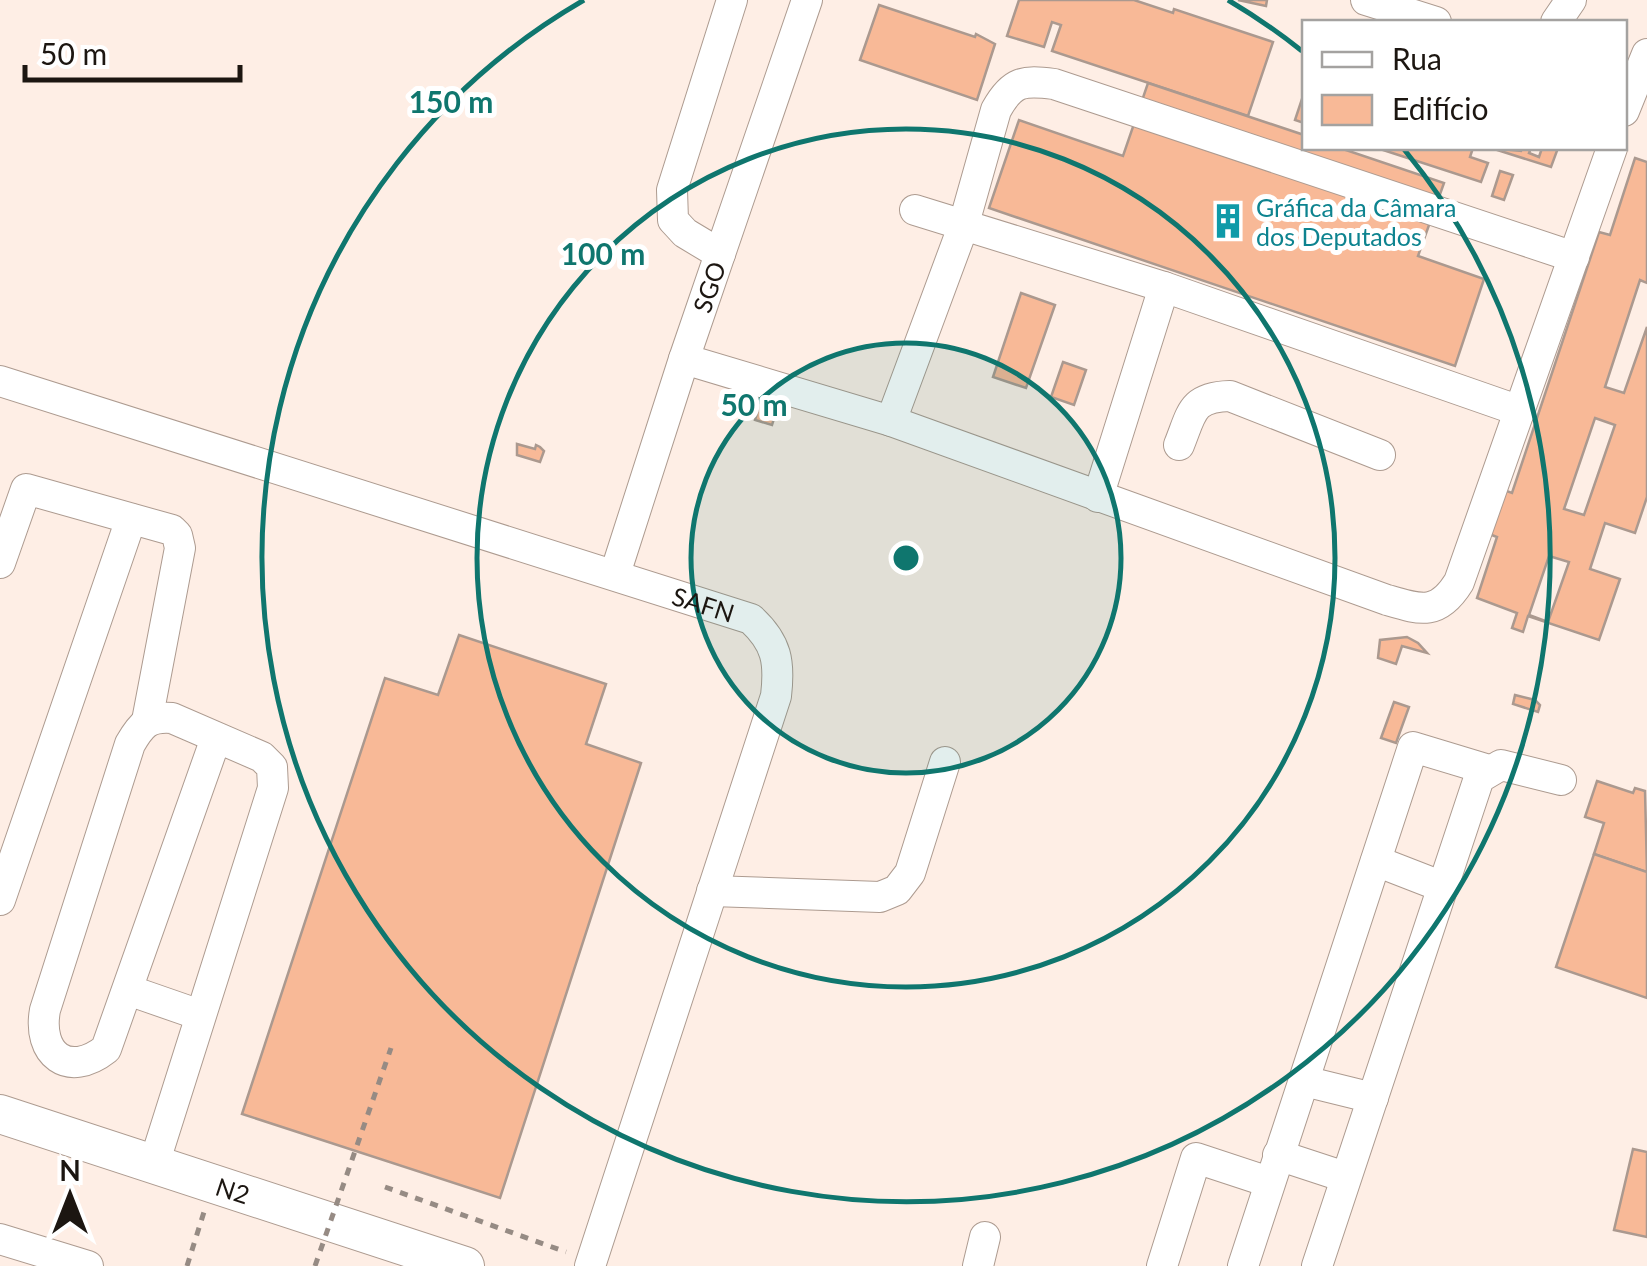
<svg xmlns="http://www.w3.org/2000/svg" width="1647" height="1266" viewBox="0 0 1647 1266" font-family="Lato,sans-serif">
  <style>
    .building { fill: #f8b997; stroke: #ab998f; stroke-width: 2.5; fill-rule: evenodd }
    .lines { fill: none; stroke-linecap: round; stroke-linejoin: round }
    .minor-casing { stroke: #ad9b90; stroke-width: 32 }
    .major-casing { stroke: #ad9b90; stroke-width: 40 }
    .path { stroke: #968b84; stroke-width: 5; stroke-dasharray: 8 8; stroke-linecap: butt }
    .minor { stroke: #fff; stroke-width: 30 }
    .major { stroke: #fff; stroke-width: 38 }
    .path-bridge { stroke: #968b84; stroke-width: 5; stroke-dasharray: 8 8; stroke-linecap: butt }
    .ring { fill: none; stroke: #0f766e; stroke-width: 5 }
    .labels { text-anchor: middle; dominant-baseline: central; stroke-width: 10; stroke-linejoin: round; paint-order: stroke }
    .culture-label { font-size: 25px; fill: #0d838f; stroke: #fff; text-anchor: start }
    .street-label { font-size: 25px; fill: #1c1611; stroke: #fff }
    .centre { fill: #0f766e; stroke: #fff; stroke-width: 5 }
    .ring-label { font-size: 30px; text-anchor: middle; font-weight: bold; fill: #0f766e; stroke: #fff; stroke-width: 10; stroke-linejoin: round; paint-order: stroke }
  </style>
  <rect width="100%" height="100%" fill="#feeee5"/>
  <!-- building -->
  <g class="building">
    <path d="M1019 0H1134L1173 13 1174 9 1273 42 1248 116 1052 51 1061 25 1052 22 1044 47 1007 36Z"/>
    <path d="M1238 0H1267L1266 6Z"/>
    <path d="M879 5 975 37 976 34 995 44 977 100 860 60Z"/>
    <path d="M1148 83 1304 135V148H1340L1444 183 1418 256 1484 279 1455 366 989 208 1019 120 1123 156Z"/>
    <path d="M1304 93V123L1295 120Z"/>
    <path d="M1377 148H1473L1470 157 1488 163 1481 182Z"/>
    <path d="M1491 148 1521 151 1522 148H1531L1529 153 1539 157 1542 148H1558L1551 167Z"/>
    <path d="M1635 158 1647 162V283L1640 280 1605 387 1624 393 1647 327V497L1635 533 1605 523 1590 569 1620 579 1599 640 1528 616 1523 632 1512 628 1517 613 1477 598 1497 537 1484 532 1498 488 1512 493 1599 232 1610 235ZM1595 418 1615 425 1584 515 1564 509ZM1549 556 1569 562 1548 622 1529 615Z"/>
    <path d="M1500 171 1513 175 1504 200 1492 196Z"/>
    <path d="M1021 293 1055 305 1026 388 993 377Z"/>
    <path d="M1063 362 1086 370 1074 405 1051 397Z"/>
    <path d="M760 403 777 409 772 425 755 420Z"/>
    <path d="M517 444 535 449 536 445 540 447 544 451 540 462 517 455Z"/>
    <path d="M459 635 606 684 586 744 641 763 500 1198 242 1114 385 678 438 695Z"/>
    <path d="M1407 637 1418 643 1427 653 1402 646 1396 664 1378 658 1380 640Z"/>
    <path d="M1515 695 1535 700 1540 705 1538 712 1513 704Z"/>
    <path d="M1394 702 1409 707 1396 743 1381 738Z"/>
    <path d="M1597 781 1633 793 1635 788 1645 791 1647 872 1594 854 1604 823 1585 817Z"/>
    <path d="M1594 854 1647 872V998L1556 967Z"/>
    <path d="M1633 1149 1647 1152V1237L1614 1230Z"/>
  </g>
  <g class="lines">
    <defs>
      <g id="minor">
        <path d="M1366 0 1436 22"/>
        <path d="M1556 22 1571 0"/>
        <path d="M1624 111 1647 54"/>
        <path d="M915 210 1164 287 1520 411"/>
        <path d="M720 254 685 233 673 220 672 190 732 0"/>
        <path d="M684 359 891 421 1387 600C1421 610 1438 616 1459 582L1612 148"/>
        <path id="s1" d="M0 381 751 619C777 643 780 662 776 696L590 1266"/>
        <path d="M891 421 963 227 996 110C1012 81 1023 80 1054 84L1574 257"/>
        <path d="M1179 445C1192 413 1191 397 1230 396L1380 455"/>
        <path d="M1098 497 1164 287"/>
        <path d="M0 563 26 489 172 530 177 535 180 548 147 721"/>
        <path id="s2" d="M615 574 684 359 807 0"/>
        <path d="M1376 861 1443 887"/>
        <path d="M712 891 880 897 897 890 910 873 945 762"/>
        <path d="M0 900 131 519"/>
        <path d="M128 990 200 1015"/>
        <path d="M1304 1081 1373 1098"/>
        <path d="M1278 1155 1345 1177"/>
        <path d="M154 1164 273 788 272 767 262 757 172 718C148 716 141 725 130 744L45 1010C37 1054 68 1079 106 1049L216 738"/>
        <path d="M0 1239 88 1266"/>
        <path d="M978 1266 985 1237"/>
        <path d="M1162 1266 1196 1158 1269 1182"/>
        <path d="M1243 1266 1413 747 1489 770"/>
        <path d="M1317 1266 1479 778 1501 765 1561 780"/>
      </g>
      <g id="major">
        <path id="s3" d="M0 1114 465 1266"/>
      </g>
    </defs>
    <!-- minor casing -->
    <use href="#minor" class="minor-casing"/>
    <!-- major casing -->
    <use href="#major" class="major-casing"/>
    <!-- path -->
    <g class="path">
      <path d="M385 1187 566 1252"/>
      <path d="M187 1266 204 1212"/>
    </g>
    <!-- minor -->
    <use href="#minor" class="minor"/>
    <!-- major -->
    <use href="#major" class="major"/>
    <!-- path-bridge -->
    <path class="path-bridge" d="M315 1266 391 1048"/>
  </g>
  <!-- distance rings -->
  <circle cx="906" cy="558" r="215" fill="#0f766e" fill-opacity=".12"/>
  <g class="ring">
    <circle cx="906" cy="558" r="215"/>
    <circle cx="906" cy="558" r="429"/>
    <path d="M1228 0A644 644 0 0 1 1302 51M1403 148A644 644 0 1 1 584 0"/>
  </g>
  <!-- icons -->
  <defs>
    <symbol id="building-bare" viewBox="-9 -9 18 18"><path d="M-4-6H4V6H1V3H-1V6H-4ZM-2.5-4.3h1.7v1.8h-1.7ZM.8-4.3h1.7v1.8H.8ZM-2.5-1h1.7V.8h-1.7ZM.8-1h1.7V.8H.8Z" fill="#0f9aa8" stroke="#fff" stroke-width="2.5" paint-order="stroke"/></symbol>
  </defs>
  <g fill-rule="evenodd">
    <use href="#building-bare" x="1203" y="196" width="50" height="50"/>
  </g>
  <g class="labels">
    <!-- culture labels -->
    <g class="culture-label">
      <text x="1256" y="207">Gráfica da Câmara<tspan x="1256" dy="29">dos Deputados</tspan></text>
    </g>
    <!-- street labels -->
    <g class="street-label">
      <text stroke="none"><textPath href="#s2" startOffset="302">SGO</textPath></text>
      <text stroke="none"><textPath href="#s1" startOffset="738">SAFN</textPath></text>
      <text stroke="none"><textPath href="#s3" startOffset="245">N2</textPath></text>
    </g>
  </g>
  <circle cx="906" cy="558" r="15" class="centre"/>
  <g class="ring-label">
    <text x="451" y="113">150 m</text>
    <text x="603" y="265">100 m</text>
    <text x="754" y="416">50 m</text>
  </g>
  <!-- legend -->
  <rect x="1302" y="20" width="325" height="130" fill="#ffffff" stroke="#a4a2a0" stroke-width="2.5"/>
  <rect x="1322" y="52" width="50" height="15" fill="#ffffff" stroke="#a4a2a0" stroke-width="2.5"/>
  <text x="1392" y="70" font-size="30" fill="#1c1611">Rua</text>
  <rect x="1322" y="95" width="50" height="30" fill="#f8b997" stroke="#a4a2a0" stroke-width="2.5"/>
  <text x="1392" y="120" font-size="30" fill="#1c1611">Edifício</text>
  <!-- north arrow -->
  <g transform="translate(70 1196)" stroke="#ffffff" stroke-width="8" paint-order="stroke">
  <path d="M0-8L18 38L0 25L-18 38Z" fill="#1c1611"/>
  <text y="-15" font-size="28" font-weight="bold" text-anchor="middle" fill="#1c1611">N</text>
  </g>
  <!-- scale -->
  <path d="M25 65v15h215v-15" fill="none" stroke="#1c1611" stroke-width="5"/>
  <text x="40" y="65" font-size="30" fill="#1c1611" stroke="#ffffff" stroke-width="8" paint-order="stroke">50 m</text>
</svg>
